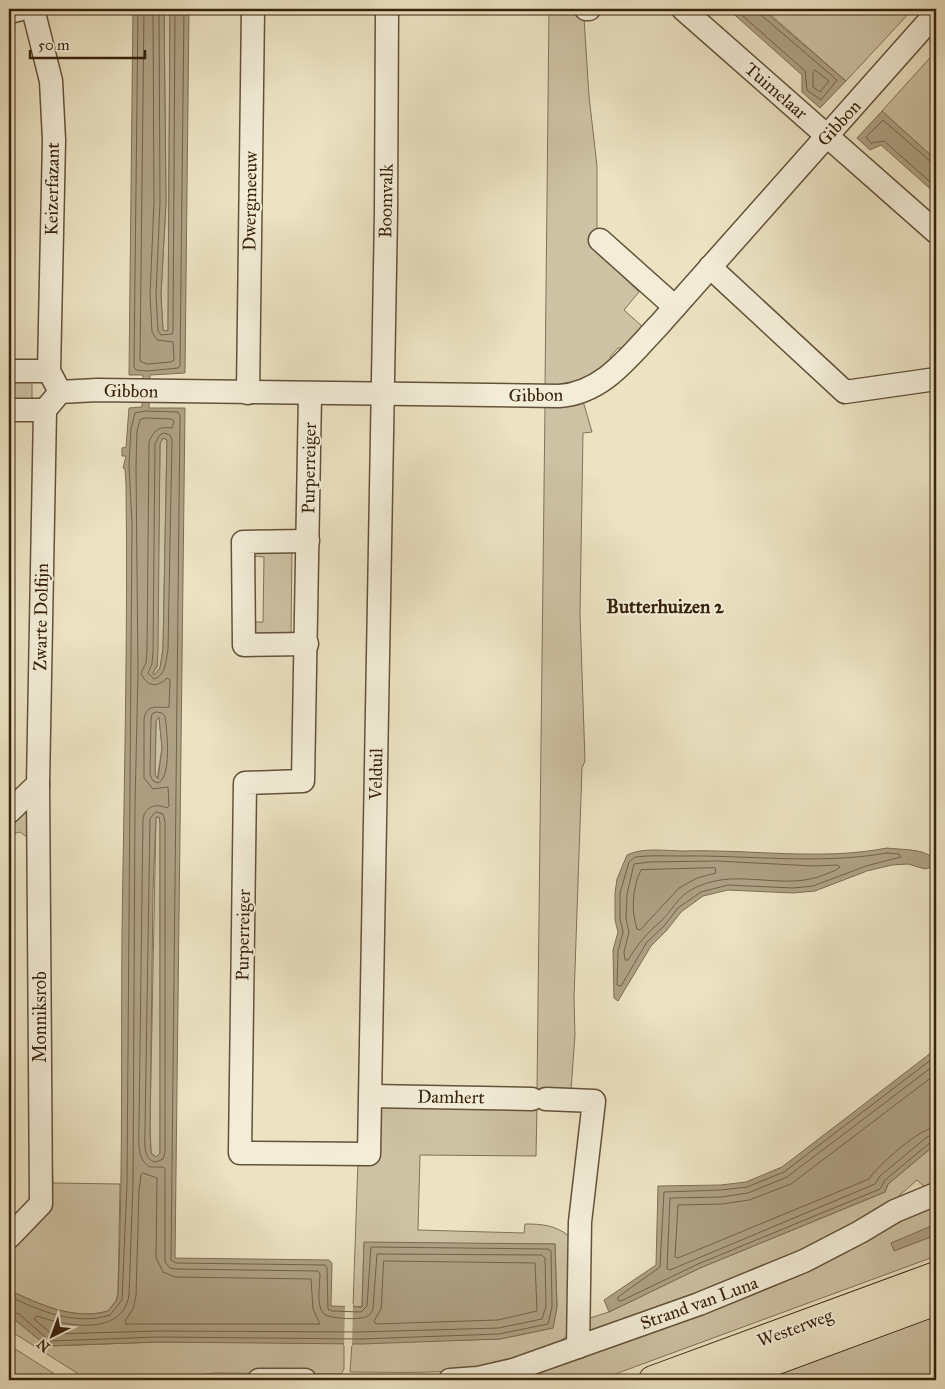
<svg xmlns="http://www.w3.org/2000/svg" width="945" height="1389" viewBox="0 0 945 1389" font-family="'IM FELL Great Primer',serif">
  <style>
    .green { fill: #cdc2a4; stroke: #827258 }
    .water { fill: #aea184; stroke: #7e6e54; fill-rule: evenodd }
    .pier { fill: #ece3c3 }
    .lines { fill: none; stroke-linecap: round; stroke-linejoin: round }
    .shore { stroke: #726248; stroke-width: 1 }
    .minor-casing { stroke: #645239; stroke-width: 25 }
    .major-casing { stroke: #37220b; stroke-width: 30 }
    .minor { stroke: #f3edd8; stroke-width: 22 }
    .major { stroke: #ece3c3; stroke-width: 28 }
    .labels { text-anchor: middle; dominant-baseline: central; stroke-width: 4; stroke-linejoin: round; paint-order: stroke }
    .street-label { font-size: 18px; fill: #37220b; stroke: #f3edd8 }
    .neighbourhood-label { font-size: 19px; font-weight: bold; fill: #37220b; stroke: #f3edd8 }
  </style>
  <rect width="100%" height="100%" fill="#ece3c3"/>
  <filter id="stains"><feTurbulence type="fractalNoise" baseFrequency=".004" numOctaves="4"/><feColorMatrix values="0 0 0 0 .2 0 0 0 0 .09 0 0 0 0 .02 0 0 0 .5 -.17"/></filter>
  <radialGradient id="worn" r=".72"><stop offset=".6" stop-color="#630" stop-opacity="0"/><stop offset="1" stop-color="#630" stop-opacity=".3"/></radialGradient>
  <!-- green -->
  <g class="green">
    <path d="M164 9H170L168 331H163L161 295 166 202Z"/>
    <path d="M549 9H573L584 18 589 96 597 166V232L588 243 639 292 624 310 643 327 626 348H618L610 357 613 361C592 377 572 384 545 386Z"/>
    <path d="M764 9H913L846 81Z"/>
    <path d="M936 51V160L882 111Z"/>
    <rect x="9" y="378" width="23" height="26"/>
    <path d="M583 401 592 432 583 433 580 614 585 761 582 768 574 998 575 1035 571 1090 537 1089 545 405Z"/>
    <path d="M163 438 167 440 163 649 160 668 155 675 153 673 157 666 160 444Z"/>
    <path d="M292 545 291 635H259L254 631 253 622H263L264 557 253 556V553Z"/>
    <path d="M159 717 162 748 157 780 155 775 156 721Z"/>
    <path d="M21 809H30L27 837 20 832 9 835V821Z"/>
    <path d="M156 817H159L160 823V1153L156 1157 151 1153 150 1125Z"/>
    <path d="M379 1104 537 1106 536 1156 420 1155 418 1230 524 1233 525 1224C542 1224 555 1225 569 1236V1334C520 1379 413 1372 350 1372L352 1343 500 1339 553 1328 557 1307 555 1244 364 1243 362 1307 353 1306 358 1161Z"/>
    <path d="M936 1144V1184L926 1188 917 1180 884 1209 761 1271 595 1332 590 1331 587 1319 609 1312 700 1268 885 1192 888 1184Z"/>
    <path d="M44 1161H52L53 1183 120 1184 118 1294 116 1301 108 1311C74 1321 39 1304 9 1290V1246L35 1220Z"/>
    <path d="M936 1202V1256L599 1380H507Z"/>
    <path d="M936 1314V1380H759Z"/>
    <path d="M9 1315 47 1346 158 1342 344 1343V1369L341 1374 214 1373 164 1380H88L9 1330Z"/>
    <path d="M9 1345 64 1380H9Z"/>
  </g>
  <!-- water -->
  <g class="water">
    <path d="M133 9H164L166 202 161 295 163 330 168 331 170 9H189L185 373 150 375 149 408H185L175 1258 329 1260 332 1263 331 1306 362 1307 364 1242 555 1244 557 1307 553 1328 500 1339 361 1344 158 1342 47 1346 9 1315V1290C39 1304 74 1321 108 1311L116 1301 118 1294C123 1173 121 1056 122 933 124 784 128 634 126 484L125 469 123 468 126 456H122V448L126 447 129 408 142 407 143 375H129ZM163 438 167 440 163 649 160 668 154 675 153 673 157 666 158 652 160 444ZM159 717 162 748 158 779 155 775 156 721ZM156 817H159L160 823V1153L156 1157 151 1153 150 1130 153 891Z"/>
    <path d="M728 9H762L846 81 820 108 802 92V75Z"/>
    <path d="M882 111 936 160V194L881 145 870 150 857 138Z"/>
    <path d="M887 848C902 850 924 848 936 860L935 866 925 869 908 864 892 865 867 871 815 891 793 893 728 890 703 896 681 912 667 930 651 946 618 1001 614 998 613 950 618 932 615 920V893L617 879 627 855C643 847 666 851 684 851 751 849 820 861 887 848Z"/>
    <path d="M936 1049V1144L888 1184 885 1192 700 1268 609 1312 604 1300 656 1265 658 1186 721 1185 746 1182 782 1167Z"/>
    <path d="M936 1224V1235L894 1251 891 1243Z"/>
  </g>
  <!-- pier -->
  <path class="pier" d="M345 1304H353L352 1346H344Z"/>
  <g class="lines">
    <!-- shore -->
    <g class="shore">
      <path d="M138 9 134 367 136 370 147 371 178 368 180 366 184 9"/>
      <path d="M144 9 140 361 147 364 171 362 174 360 173 342 157 340 152 332 150 295 154 202 153 9"/>
      <path d="M159 9 160 202 156 295 158 331 161 335 172 334 173 330 175 9"/>
      <path d="M735 9 805 71 807 90 821 100 837 80 761 15 759 9"/>
      <path d="M815 70 829 81 820 92 813 87V73Z"/>
      <path d="M936 164 931 162 883 120 866 137 871 143 884 141 936 187"/>
      <path d="M145 418 171 419 174 421 172 428C159 426 154 430 149 442L147 651 146 663 141 673C147 687 157 688 167 678L170 680 169 707C159 709 147 702 144 719V778L153 789 168 787 169 806 167 808C156 803 146 806 143 818L139 1125C139 1140 136 1159 150 1167H163L165 1169V1262L170 1268 176 1269 318 1271 320 1274C320 1284 316 1304 323 1313 328 1319 358 1320 365 1317 370 1316 371 1313 373 1309L377 1254 542 1255 545 1258 546 1306 542 1319 499 1328 360 1332 158 1331 52 1334 34 1319 37 1316C65 1326 123 1337 129 1295L133 1183 135 804 138 674 136 465 137 431 140 420Z"/>
      <path d="M164 433 170 435 172 440 168 649C166 660 166 676 154 679L148 673 152 664 153 652 155 444 159 436Z"/>
      <path d="M157 712 162 713 165 716C167 730 172 777 158 783L153 781 150 775 151 720 152 714Z"/>
      <path d="M156 812 163 814 165 822V1152L163 1159 156 1162C142 1160 145 1141 145 1130L150 819Z"/>
      <path d="M887 853 899 854 901 857 866 866 813 886 793 888 728 885 701 892 678 908 664 926 647 942 621 986 617 985 618 951 623 932 620 919V893L629 862 635 857C650 855 665 856 680 856 749 855 819 865 887 853Z"/>
      <path d="M717 861 814 866 837 865 840 867C836 871 831 872 826 874 786 892 740 868 699 886 677 895 675 908 660 922 647 933 637 945 628 960H625L624 952 629 932 626 919 627 894 634 864 649 862Z"/>
      <path d="M715 868 716 873 697 878 679 888 640 930 637 929C631 911 632 888 641 870Z"/>
      <path d="M936 1056 784 1172 747 1187 721 1190 664 1192 660 1267 618 1297V1300L621 1301 698 1264 880 1189 885 1180 931 1142 936 1141"/>
      <path d="M936 1064 787 1177 748 1193 721 1197 670 1198 667 1269 670 1270 875 1184 880 1176 927 1137 936 1134"/>
      <path d="M936 1074 791 1184 749 1200 722 1204 678 1205 675 1257 678 1258 869 1179C878 1165 921 1127 936 1127"/>
      <path d="M143 1173 157 1178 156 1258 163 1272 175 1277 311 1279 313 1309 320 1324H126L125 1321 133 1309 136 1296 139 1191 141 1175Z"/>
      <path d="M384 1261 535 1263 537 1311 498 1320 376 1324 374 1321 381 1309Z"/>
      <path d="M9 1296C39 1311 76 1326 110 1315L122 1300 127 1183 132 524 129 465 131 429 135 413 145 411 178 412 180 415 171 1260 176 1263 325 1265 327 1268 328 1309 332 1311 361 1312 367 1306 371 1247 548 1249 551 1251 552 1307 548 1324 499 1334 361 1339 158 1337 50 1341 19 1314 9 1311"/>
    </g>
    <defs>
      <g id="minor">
        <path d="M33 9 51 81 54 140 49 371 60 392"/>
        <path d="M586 9H589"/>
        <path d="M683 9 936 232"/>
        <path d="M9 12 22 9"/>
        <path d="M600 240 675 307"/>
        <path d="M710 267 845 392 936 379"/>
        <path d="M9 371H49"/>
        <path d="M248 393 253 9"/>
        <path d="M310 394 303 781 245 783 240 1153 369 1154 386 213 387 9"/>
        <path d="M9 410H45"/>
        <path d="M45 410 60 392 97 390 559 396C604 393 630 355 659 325L936 13"/>
        <path d="M307 644 244 645 243 542 308 541"/>
        <path d="M9 812 38 784 45 410"/>
        <path d="M371 1096 532 1099"/>
        <path d="M546 1099 594 1101 580 1222 578 1347"/>
        <path d="M9 1237 41 1204 38 784"/>
        <path d="M259 1380H305"/>
        <path d="M450 1380 478 1378 513 1370 699 1304 804 1261 860 1232 895 1211 936 1194"/>
      </g>
      <g id="major">
        <path d="M653 1380 936 1276"/>
        <path d="M723 1380 936 1301"/>
      </g>
    </defs>
    <!-- minor casing -->
    <use href="#minor" class="minor-casing"/>
    <!-- major casing -->
    <use href="#major" class="major-casing"/>
    <!-- minor -->
    <use href="#minor" class="minor"/>
    <!-- major -->
    <use href="#major" class="major"/>
  </g>
  <g class="labels">
    <!-- street labels -->
    <g class="street-label">
      <text transform="translate(776 91) rotate(41)">Tuimelaar</text>
      <text transform="translate(839 123) rotate(-48)">Gibbon</text>
      <text transform="translate(52 189) rotate(-89)">Keizerfazant</text>
      <text transform="translate(250 201) rotate(-89)">Dwergmeeuw</text>
      <text transform="translate(386 201) rotate(-89)">Boomvalk</text>
      <text transform="translate(131 391) rotate(1)">Gibbon</text>
      <text transform="translate(536 395) rotate(-1)">Gibbon</text>
      <text transform="translate(309 468) rotate(-89)">Purperreiger</text>
      <text transform="translate(41 617) rotate(-89)">Zwarte Dolfijn</text>
      <text transform="translate(376 774) rotate(-89)">Velduil</text>
      <text transform="translate(243 935) rotate(-89)">Purperreiger</text>
      <text transform="translate(40 1017) rotate(-90)">Monniksrob</text>
      <text transform="translate(451 1097) rotate(1)">Damhert</text>
      <text transform="translate(699 1303) rotate(-20)">Strand van Luna</text>
      <text transform="translate(795 1328) rotate(-20)">Westerweg</text>
    </g>
    <!-- neighbourhood labels -->
    <g class="neighbourhood-label">
      <text x="665" y="606">Butterhuizen 2</text>
    </g>
  </g>
  <!-- margin -->
  <rect width="945" height="1389" fill="none" stroke="#ece3c3" stroke-width="30"/>
  <rect x="10" y="10" width="925" height="1369" fill="none" stroke="#37220b" stroke-width="2.5"/>
  <rect x="15" y="15" width="915" height="1359" fill="none" stroke="#37220b"/>
  <!-- north arrow -->
  <g transform="translate(52 1336) rotate(222)" stroke="#f3edd8" stroke-width="4" paint-order="stroke">
  <path d="M0-4L9 19L0 12L-9 19Z" fill="#37220b"/>
  <text y="-8" font-size="14" font-weight="bold" text-anchor="middle" fill="#37220b">N</text>
  </g>
  <!-- scale -->
  <path d="M30 50v8h115v-8" fill="none" stroke="#37220b" stroke-width="2.5"/>
  <text x="38" y="50" font-size="15" fill="#37220b" stroke="#f3edd8" stroke-width="4" paint-order="stroke">50 m</text>
  <rect width="100%" height="100%" filter="url(#stains)"/>
  <rect width="100%" height="100%" fill="url(#worn)"/>
</svg>
